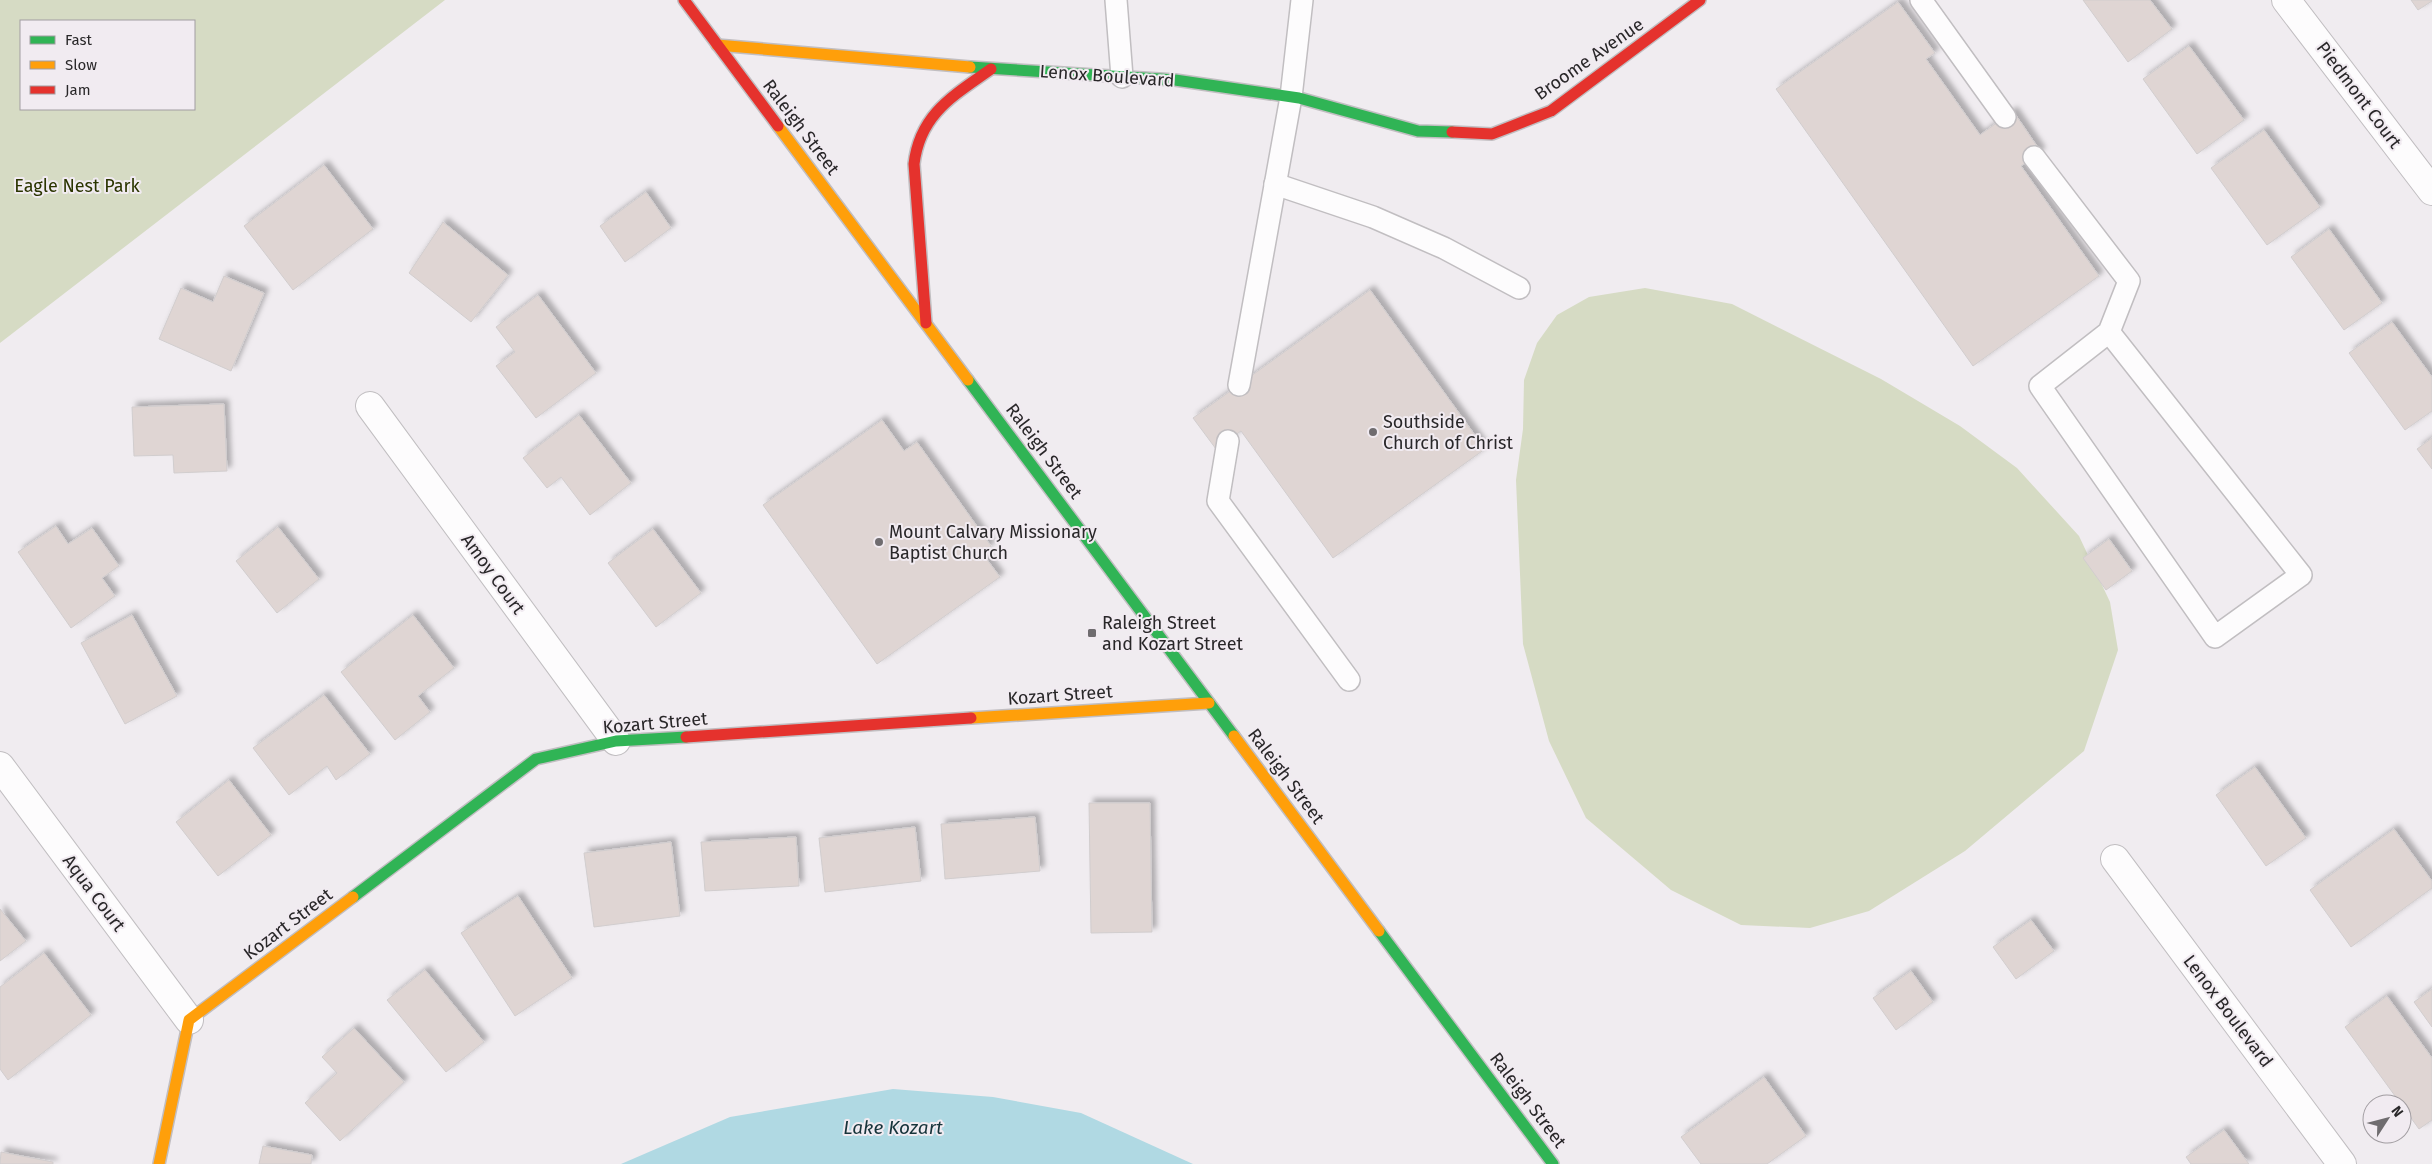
<svg xmlns="http://www.w3.org/2000/svg" width="2432" height="1164" viewBox="0 0 2432 1164" font-family="'Fira Sans',sans-serif">
  <style>
    .green { fill: #d6dbc4; fill-rule: evenodd }
    .water { fill: #b0d9e3 }
    .building { fill: #dfd5d3; stroke: #d1cdce; filter: url(#shadow) }
    .lines { fill: none; stroke-linecap: round; stroke-linejoin: round }
    .lane-casing { stroke: #c1bec1; stroke-width: 24 }
    .street-casing { stroke: #c1bec1; stroke-width: 30 }
    .fast-casing { stroke: #c1bec1; stroke-width: 14 }
    .slow-casing { stroke: #c1bec1; stroke-width: 14 }
    .jam-casing { stroke: #c1bec1; stroke-width: 14 }
    .lane { stroke: #fdfcfd; stroke-width: 21 }
    .street { stroke: #fdfcfd; stroke-width: 28 }
    .fast { stroke: #30b455; stroke-width: 11 }
    .slow { stroke: #ff9f0a; stroke-width: 11 }
    .jam { stroke: #e5322d; stroke-width: 11 }
    .poi-dot { fill: #6f6c6f; stroke: #f1ebf1; stroke-width: 2 }
    .labels { text-anchor: middle; dominant-baseline: central; stroke-width: 4; stroke-linejoin: round; paint-order: stroke }
    .street-label { font-size: 18px; fill: #292729; stroke: #f1ebf1 }
    .park-label { font-size: 18px; fill: #2b3500; stroke: #f1ebf1 }
    .poi-label { font-size: 18px; fill: #292729; stroke: #f1ebf1; text-anchor: start }
    .water-label { font-size: 19px; font-style: italic; fill: #16343b; stroke: #f1ebf1 }
  </style>
  <defs>
    <filter id="shadow"><feDropShadow dx="4.5" dy="-4.5" stdDeviation="2.5" flood-color="#0004"/></filter>
  </defs>
  <rect width="100%" height="100%" fill="#f0ecf0"/>
  <!-- green -->
  <g class="green">
    <path d="M0 0H445L0 343ZM21 21H194V109H21Z"/>
    <path d="M1645 288 1732 304 1881 379 1960 426 2017 468 2079 536 2110 602 2118 650 2084 751 1965 851 1869 911 1810 928 1741 925 1671 890 1586 818 1549 741 1523 644 1516 480 1523 429 1524 380 1537 343 1557 315 1589 297Z"/>
  </g>
  <!-- water -->
  <path class="water" d="M893 1089 993 1097 1081 1113 1193 1164H621L730 1117Z"/>
  <!-- building -->
  <g class="building">
    <path d="M2083 0H2150L2172 29 2128 62Z"/>
    <path d="M2411 0H2432V1L2418 10Z"/>
    <path d="M1898 2 1935 53 1926 59 1980 135 2013 111 2041 152 2021 166 2099 276 1973 366 1776 89Z"/>
    <path d="M2189 46 2244 120 2197 154 2143 79Z"/>
    <path d="M2264 130 2320 207 2267 245 2211 168Z"/>
    <path d="M324 165 373 229 293 290 244 226Z"/>
    <path d="M646 192 671 228 625 262 600 226Z"/>
    <path d="M443 222 508 275 471 322 409 273Z"/>
    <path d="M2329 229 2382 303 2344 330 2291 257Z"/>
    <path d="M224 276 264 293 231 371 159 339 181 288 213 302Z"/>
    <path d="M1370 290 1485 449 1333 558 1241 431 1216 449 1193 418Z"/>
    <path d="M538 295 596 373 536 418 496 366 515 352 496 327Z"/>
    <path d="M2392 322 2432 377V411L2405 430 2349 353Z"/>
    <path d="M224 404 227 471 174 473 173 455 134 456 132 407Z"/>
    <path d="M579 415 631 483 590 515 561 477 547 488 523 458Z"/>
    <path d="M882 420 904 451 917 442 991 546 982 553 1000 577 877 664 763 505Z"/>
    <path d="M2432 438V469L2417 449Z"/>
    <path d="M56 526 68 544 92 528 119 566 102 578 115 596 71 628 18 552Z"/>
    <path d="M278 527 319 579 277 613 236 561Z"/>
    <path d="M653 529 701 593 656 627 608 563Z"/>
    <path d="M2109 539 2132 571 2106 590 2083 558Z"/>
    <path d="M132 615 177 696 125 724 81 643Z"/>
    <path d="M413 615 454 668 418 696 430 712 395 740 341 672Z"/>
    <path d="M324 695 370 754 336 780 327 766 289 795 253 748Z"/>
    <path d="M2255 767 2306 838 2266 866 2216 795Z"/>
    <path d="M229 780 271 835 218 876 176 822Z"/>
    <path d="M1089 803H1150L1152 932 1091 933Z"/>
    <path d="M1035 817 1040 871 945 879 941 824Z"/>
    <path d="M915 827 921 881 825 892 819 838Z"/>
    <path d="M2394 829 2432 881V888L2351 947 2310 890Z"/>
    <path d="M796 837 799 886 705 891 701 842Z"/>
    <path d="M671 842 680 916 594 927 584 853Z"/>
    <path d="M518 896 572 978 515 1016 461 933Z"/>
    <path d="M0 909 26 941 0 961Z"/>
    <path d="M2031 920 2054 951 2016 979 1993 947Z"/>
    <path d="M44 953 91 1015 8 1080 0 1069V987Z"/>
    <path d="M425 970 484 1042 446 1072 387 1000Z"/>
    <path d="M1911 971 1933 1002 1896 1030 1873 998Z"/>
    <path d="M2432 989V1027L2414 1002Z"/>
    <path d="M2387 996 2432 1058V1120L2419 1129 2345 1027Z"/>
    <path d="M354 1028 404 1082 340 1141 305 1103 337 1073 322 1057Z"/>
    <path d="M1764 1077 1806 1136 1767 1164H1701L1681 1137Z"/>
    <path d="M2224 1130 2249 1164H2191L2186 1157Z"/>
    <path d="M263 1146 312 1155 311 1164H259Z"/>
    <path d="M1 1152 53 1162V1164H0Z"/>
  </g>
  <g class="lines">
    <defs>
      <g id="lane">
        <path d="M1116 0 1122 77"/>
        <path d="M1921 0 2005 117"/>
        <path d="M2034 157 2129 281 2109 332 2301 575 2215 637 2040 386 2109 332"/>
        <path d="M1275 184 1373 217 1444 248 1519 288"/>
        <path d="M1239 385 1291 97 1302 0"/>
        <path d="M1228 441 1218 501 1349 680"/>
      </g>
      <g id="street">
        <path d="M2286 0 2432 191"/>
        <path d="M370 406 616 741"/>
        <path d="M0 766 189 1020"/>
        <path d="M2115 859 2342 1164"/>
      </g>
      <g id="fast">
        <path d="M970 67 1175 80 1299 98 1418 131 1452 132"/>
        <path d="M968 380 1234 736"/>
        <path d="M353 897 536 759 616 741 686 737"/>
        <path d="M1379 931 1553 1164"/>
      </g>
      <g id="slow">
        <path d="M717 45 970 67"/>
        <path d="M778 126 968 380"/>
        <path d="M971 718 1209 703"/>
        <path d="M1234 736 1379 931"/>
        <path d="M159 1164 189 1020 353 897"/>
      </g>
      <g id="jam">
        <path d="M684 0 778 126"/>
        <path d="M1452 132 1492 134 1551 111 1700 0"/>
        <path d="M926 323 914 164C920 114 953 96 991 69"/>
        <path d="M686 737 971 718"/>
      </g>
    </defs>
    <!-- lane casing -->
    <use href="#lane" class="lane-casing"/>
    <!-- street casing -->
    <use href="#street" class="street-casing"/>
    <!-- fast casing -->
    <use href="#fast" class="fast-casing"/>
    <!-- slow casing -->
    <use href="#slow" class="slow-casing"/>
    <!-- jam casing -->
    <use href="#jam" class="jam-casing"/>
    <!-- lane -->
    <use href="#lane" class="lane"/>
    <!-- street -->
    <use href="#street" class="street"/>
    <!-- fast -->
    <use href="#fast" class="fast"/>
    <!-- slow -->
    <use href="#slow" class="slow"/>
    <!-- jam -->
    <use href="#jam" class="jam"/>
  </g>
  <!-- markers -->
  <g class="poi-dot">
    <circle cx="1373" cy="432" r="5"/>
    <circle cx="879" cy="542" r="5"/>
    <rect x="1087" y="628" width="10" height="10" rx="2.5"/>
  </g>
  <g class="labels">
    <!-- street labels -->
    <g class="street-label">
      <text transform="translate(1589 59) rotate(-35)">Broome Avenue</text>
      <text transform="translate(1107 76) rotate(4)">Lenox Boulevard</text>
      <text transform="translate(2359 95) rotate(53)">Piedmont Court</text>
      <text transform="translate(801 127) rotate(53)">Raleigh Street</text>
      <text transform="translate(1044 451) rotate(53)">Raleigh Street</text>
      <text transform="translate(493 574) rotate(54)">Amoy Court</text>
      <text transform="translate(1060 695) rotate(-4)">Kozart Street</text>
      <text transform="translate(655 723) rotate(-5)">Kozart Street</text>
      <text transform="translate(1286 776) rotate(53)">Raleigh Street</text>
      <text transform="translate(94 893) rotate(53)">Aqua Court</text>
      <text transform="translate(288 924) rotate(-37)">Kozart Street</text>
      <text transform="translate(2228 1011) rotate(53)">Lenox Boulevard</text>
      <text transform="translate(1528 1100) rotate(53)">Raleigh Street</text>
    </g>
    <!-- park labels -->
    <g class="park-label">
      <text x="77" y="186">Eagle Nest Park</text>
    </g>
    <!-- poi labels -->
    <g class="poi-label">
      <text x="1383" y="422">Southside<tspan x="1383" dy="21">Church of Christ</tspan></text>
      <text x="889" y="532">Mount Calvary Missionary<tspan x="889" dy="21">Baptist Church</tspan></text>
      <text x="1102" y="623">Raleigh Street<tspan x="1102" dy="21">and Kozart Street</tspan></text>
    </g>
    <!-- water labels -->
    <g class="water-label">
      <text x="893" y="1127">Lake Kozart</text>
    </g>
  </g>
  <!-- legend -->
  <rect x="20" y="20" width="175" height="90" fill="#f1ebf1" stroke="#a19da1"/>
  <rect x="30" y="36" width="25" height="8" fill="#30b455" stroke="#a19da1"/>
  <text x="65" y="45" font-size="15" fill="#292729">Fast</text>
  <rect x="30" y="61" width="25" height="8" fill="#ff9f0a" stroke="#a19da1"/>
  <text x="65" y="70" font-size="15" fill="#292729">Slow</text>
  <rect x="30" y="86" width="25" height="8" fill="#e5322d" stroke="#a19da1"/>
  <text x="65" y="95" font-size="15" fill="#292729">Jam</text>
  <!-- north arrow -->
  <g transform="translate(2387 1119) rotate(54)"><circle r="24" fill="#f1ebf1" stroke="#a19da1"/>
  <path d="M0-4L9 19L0 12L-9 19Z" fill="#6f6c6f"/>
  <text y="-8" font-size="14" font-weight="bold" text-anchor="middle" fill="#292729">N</text>
  </g>
</svg>
